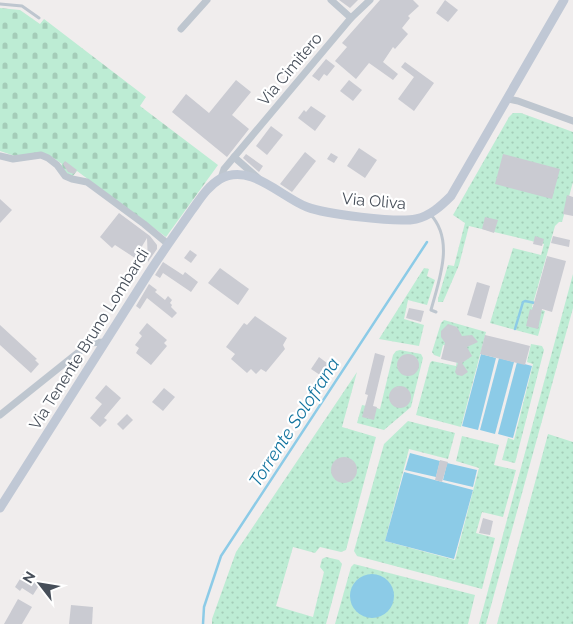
<svg xmlns="http://www.w3.org/2000/svg" width="573" height="624" viewBox="0 0 573 624" font-family="Raleway,sans-serif">
  <style>
    .grass { fill: url(#grass-dots) }
    .cemetery { fill: url(#cemetery-stones) }
    .water { fill: #8ccbe7 }
    .lines { fill: none; stroke-linecap: round; stroke-linejoin: round }
    .stream { stroke: #8ccbe7; stroke-width: 2.5 }
    .building { fill: #cacbd2 }
    .service { stroke: #bec6cf; stroke-width: 3 }
    .minor { stroke: #bec6cf; stroke-width: 7 }
    .secondary { stroke: #c0c8d5; stroke-width: 9 }
    .labels { text-anchor: middle; dominant-baseline: central; stroke-width: 4.5; stroke-linejoin: round; paint-order: stroke }
    .street-label { font-size: 16px; fill: #464e59; stroke: #fff }
    .water-label { font-size: 18px; font-style: italic; fill: #13749f; stroke: #fff }
  </style>
  <defs>
    <pattern id="grass-dots" width="8" height="8" patternUnits="userSpaceOnUse" patternTransform="scale(1.25)"><rect width="8" height="8" fill="#bdecd4"/><path d="M2 2h.1M6 6h.1" fill="none" stroke="#a4ccb8" stroke-width="1.8" stroke-linecap="round"/></pattern>
    <pattern id="cemetery-stones" width="16" height="16" patternUnits="userSpaceOnUse" patternTransform="scale(1.25)"><rect width="16" height="16" fill="#bdecd4"/><path d="M2 7V4a2 2 0 0 1 4 0v3zM10 15v-3a2 2 0 0 1 4 0v3z" fill="#a4ccb8"/></pattern>
  </defs>
  <rect width="100%" height="100%" fill="#f0eded"/>
  <!-- grass -->
  <g class="grass">
    <path d="M513 113H521L573 132V182L562 222H559L555 226 532 307 545 311 538 336 490 323 513 248 541 255 544 244 469 226 459 265 443 302H438V299L448 265 454 266 465 223 453 215 509 117Z"/>
    <path d="M424 268 429 269 427 276 435 280 427 305 408 300 404 319 424 325 419 346 379 339Z"/>
    <path d="M573 274V308L486 624H479Z"/>
    <path d="M444 320 486 332 461 427 416 415 430 363 432 361 456 366 459 348 443 345 440 357 434 355 432 352 441 323Z"/>
    <path d="M531 344 542 346 544 350 515 463 502 460 508 438 514 440 533 364 527 362Z"/>
    <path d="M400 350 421 354 423 358 411 407 384 430 357 423 362 405 380 409 393 355 396 351Z"/>
    <path d="M357 372 342 427 376 437 346 550 341 552 320 547 315 553 293 547 276 606 313 617 324 572 320 567 322 559 326 557 339 560 342 564 326 624H212V619L236 552Z"/>
    <path d="M408 421 455 433 448 459 409 449 385 541 455 560 479 468 456 461 462 436 499 445 494 465 516 470 503 517 482 512 476 533 495 538 482 589 357 556 354 551 384 444Z"/>
    <path d="M548 434 573 442V624H497Z"/>
    <path d="M354 564 475 595 468 624H335L351 567Z"/>
  </g>
  <!-- cemetery -->
  <path class="cemetery" d="M0 8 20 10 40 24 44 19 146 97 140 106 218 165 166 237 77 171 72 177 60 168 62 164 52 157 15 156 0 151Z"/>
  <!-- water -->
  <g class="water">
    <path d="M481 354 496 358 478 430 462 426Z"/>
    <path d="M499 358 514 362 495 434 480 430Z"/>
    <path d="M517 362 532 366 513 438 498 434Z"/>
    <path d="M410 453 440 461 436 477 405 470Z"/>
    <path d="M447 463 477 470 473 487 443 480Z"/>
    <path d="M404 472 473 490 454 559 385 541Z"/>
    <circle cx="372" cy="596" r="22"/>
  </g>
  <g class="lines">
    <!-- stream -->
    <g class="stream">
      <path d="M515 329 523 302 525 301 535 303"/>
      <path d="M203 624 204 607 221 556 427 242"/>
    </g>
  </g>
  <!-- building -->
  <g class="building">
    <path d="M339 0H358L350 8Z"/>
    <path d="M380 0H413L419 6 408 16 410 18 402 28 408 34 395 49 393 47 383 62 398 74 393 80 369 63 356 79 335 61 347 47 342 43Z"/>
    <path d="M445 0 458 10 448 22 436 13Z"/>
    <path d="M326 59 335 66 327 76 324 74 319 81 312 76Z"/>
    <path d="M405 62 434 83 414 111 398 99 414 77 401 67Z"/>
    <path d="M236 80 251 92 232 115 249 129 227 157 172 112 186 94 209 113Z"/>
    <path d="M349 80 362 90 353 101 340 91Z"/>
    <path d="M311 106 326 116 315 131 298 118 304 110 306 112Z"/>
    <path d="M271 126 283 135 267 155 256 146Z"/>
    <path d="M359 148 377 160 365 178 347 166Z"/>
    <path d="M305 152 316 161 292 192 280 184Z"/>
    <path d="M331 153 338 157 334 163 327 159Z"/>
    <path d="M246 154 263 166 259 172 243 158Z"/>
    <path d="M503 154 560 169 552 199 495 184Z"/>
    <path d="M65 161 77 170 74 174 68 172 63 164Z"/>
    <path d="M567 195 573 197V216L563 214Z"/>
    <path d="M0 199 12 210 0 223Z"/>
    <path d="M119 213 150 236 157 245V249L148 262 147 238 135 258 115 245 112 248 100 237Z"/>
    <path d="M485 217 498 220 494 233 482 229Z"/>
    <path d="M535 236 544 239 542 246 533 244Z"/>
    <path d="M553 236 570 240 569 247 551 243Z"/>
    <path d="M190 250 197 255 191 263 184 258Z"/>
    <path d="M547 256 566 261 552 312 542 309 538 329 526 326 530 309 532 310Z"/>
    <path d="M163 262 183 275 185 272 198 282 191 292 163 273 160 278 155 275Z"/>
    <path d="M220 268 249 289 238 305 208 283Z"/>
    <path d="M477 282 490 286 481 319 467 315Z"/>
    <path d="M149 284 157 290 155 292 165 300 168 296 172 300 170 303 172 305 171 307 177 313 172 318 147 298 140 309 136 306Z"/>
    <path d="M409 308 424 311 421 322 406 318Z"/>
    <path d="M255 316 287 338 283 345 285 349 266 372 261 369 256 374 251 369 247 373 231 359 235 354 226 347 244 323 247 325Z"/>
    <path d="M147 323 167 340 164 343 167 346 151 365 136 353 139 348 135 345 142 336 139 333Z"/>
    <path d="M448 324 457 327 462 336 472 335 478 342 467 347 472 356 462 363 468 372 462 376 457 375 455 372 458 363 441 359 445 343 441 337V331Z"/>
    <path d="M0 325 37 359 35 360 39 364 31 373 0 345Z"/>
    <path d="M485 335 530 346 525 365 480 354Z"/>
    <path d="M375 353 385 356 373 406 377 407 374 420 362 417 368 395 365 394Z"/>
    <circle cx="408" cy="365" r="11"/>
    <path d="M319 357 331 366 323 377 311 369Z"/>
    <path d="M106 385 121 398 104 418 107 420 100 427 90 418 102 404 95 398Z"/>
    <circle cx="400" cy="397" r="11"/>
    <path d="M164 388 175 397 163 411 152 402Z"/>
    <path d="M127 414 133 420 123 430 117 424Z"/>
    <circle cx="344" cy="470" r="13"/>
    <path d="M440 460 448 462 442 482 435 480Z"/>
    <path d="M483 518 493 521 490 535 479 533Z"/>
    <path d="M23 574 40 584 33 595 22 588 20 591 15 587Z"/>
    <path d="M18 599 32 607 22 624H4Z"/>
    <path d="M71 605 93 607 92 624H69Z"/>
  </g>
  <g class="lines">
    <!-- service -->
    <g class="service">
      <path d="M0 4 22 6 39 18"/>
      <path d="M430 214C455 240 439 280 431 310L436 312"/>
    </g>
    <!-- minor -->
    <g class="minor">
      <path d="M331 0 351 18"/>
      <path d="M181 29 207 0"/>
      <path d="M508 99 518 101 573 121"/>
      <path d="M0 156 13 159 41 155 48 158 57 165 65 176 72 179 87 182 144 224 168 244"/>
      <path d="M234 157 258 178"/>
      <path d="M221 178 224 169 351 18 370 0"/>
      <path d="M0 415 90 343 104 342"/>
    </g>
    <!-- secondary -->
    <path class="secondary" d="M0 508 145 279C160 255 176 233 192 210 200 199 208 186 220 179 250 162 281 197 307 207 325 214 397 223 416 219 430 216 441 206 451 196L564 0"/>
  </g>
  <g class="labels">
    <!-- street labels -->
    <g class="street-label">
      <text transform="translate(290 69) rotate(-50)">Via Cimitero</text>
      <text transform="translate(374 201) rotate(5)">Via Oliva</text>
      <text transform="translate(89 339) rotate(-58)">Via Tenente Bruno Lombardi</text>
    </g>
    <!-- water labels -->
    <g class="water-label">
      <text transform="translate(294 422) rotate(-57)">Torrente Solofrana</text>
    </g>
  </g>
  <!-- north arrow -->
  <g transform="translate(40 584) rotate(301)" stroke="#ffffff" stroke-width="4" paint-order="stroke">
  <path d="M0-4L9 19L0 12L-9 19Z" fill="#464e59"/>
  <text y="-8" font-size="14" font-weight="bold" text-anchor="middle" fill="#464e59">N</text>
  </g>
</svg>
